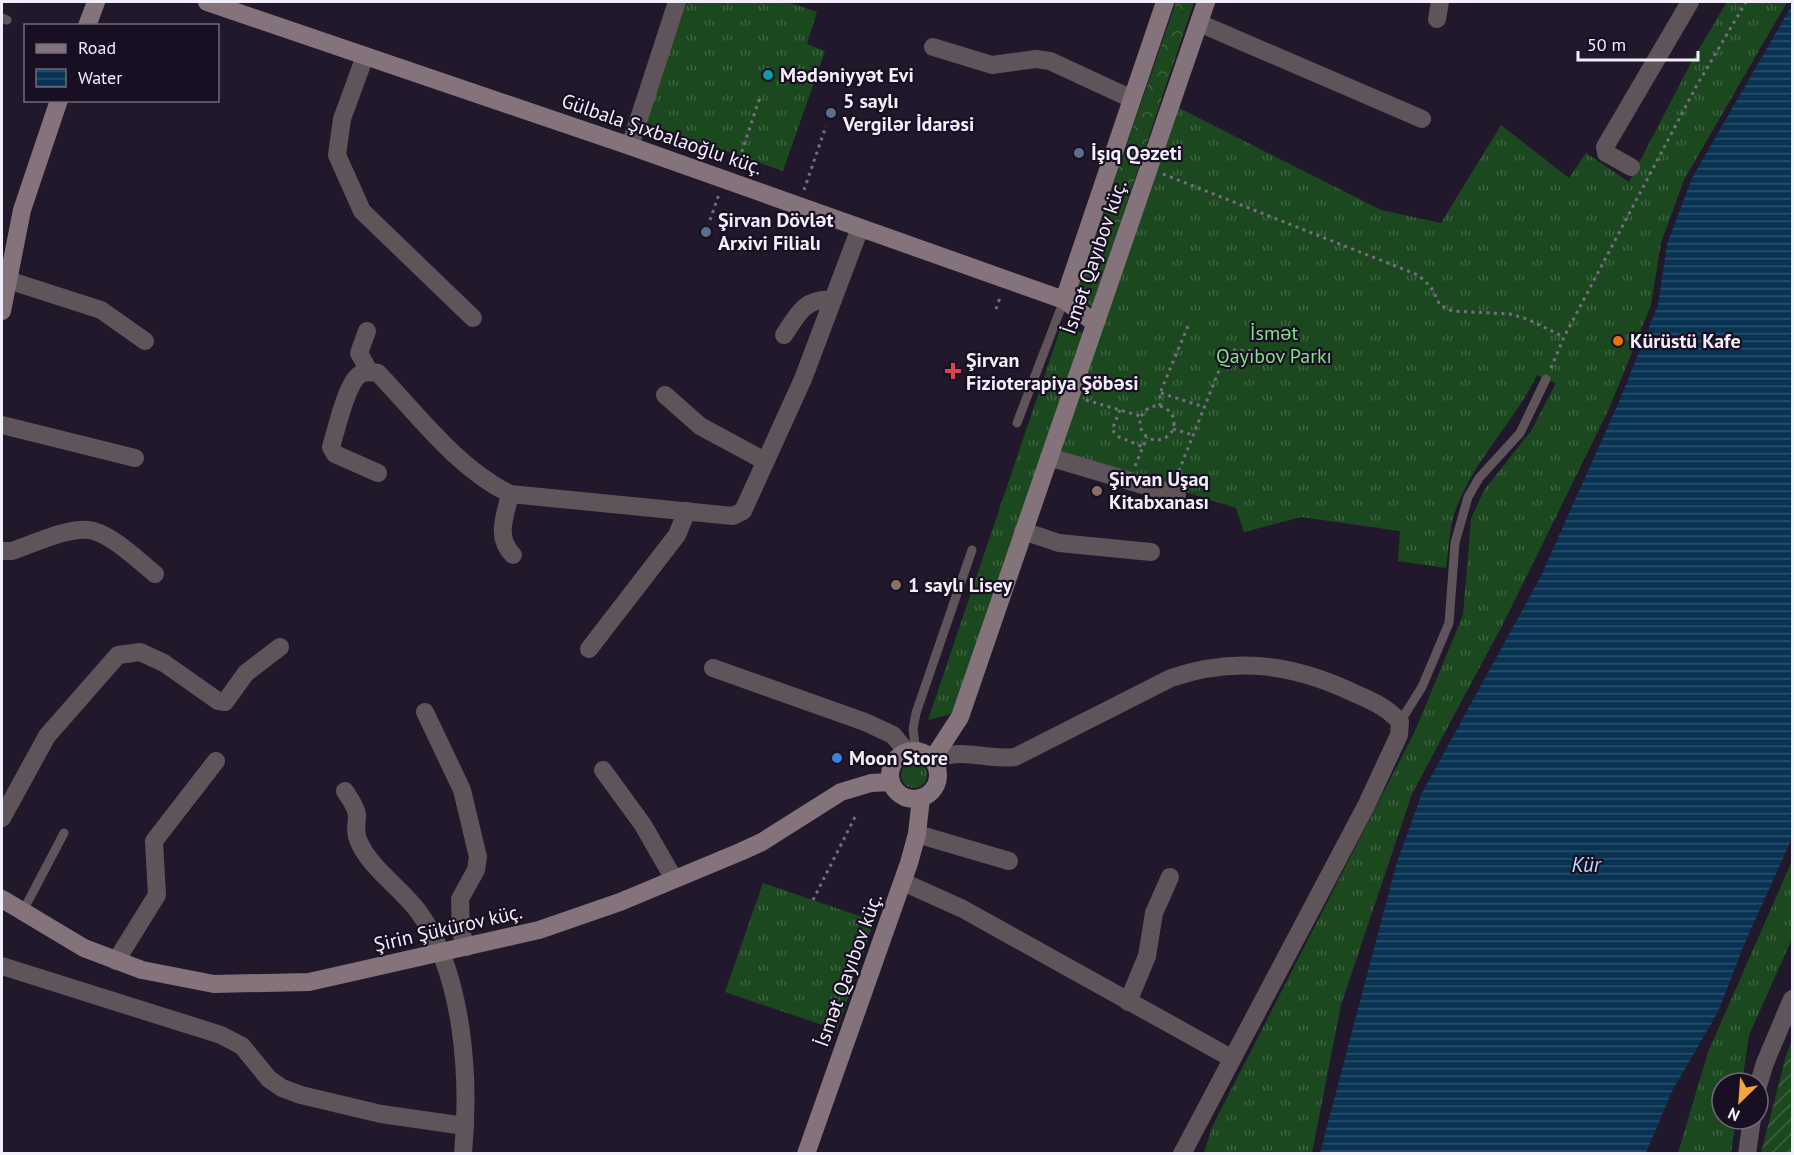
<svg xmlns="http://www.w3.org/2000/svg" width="1794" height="1155" viewBox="0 0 1794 1155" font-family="'PT Sans',sans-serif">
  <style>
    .grass { fill: url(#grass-tufts) }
    .forest { fill: url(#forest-crowns) }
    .garden { fill: url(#garden-furrows) }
    .water { fill: url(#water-rules) }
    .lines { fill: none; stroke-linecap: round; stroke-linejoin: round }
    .path { stroke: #756e7e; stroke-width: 3; stroke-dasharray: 3 4.5; stroke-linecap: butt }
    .lane { stroke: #5f5459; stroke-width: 9 }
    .street { stroke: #5f5459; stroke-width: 18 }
    .secondary { stroke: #85737b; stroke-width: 18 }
    .culture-dot { fill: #0f9aa8; stroke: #181022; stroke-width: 2 }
    .service-dot { fill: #5c6f8a; stroke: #181022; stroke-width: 2 }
    .food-dot { fill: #e8710a; stroke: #181022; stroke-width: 2 }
    .health-dot { fill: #e0444e; stroke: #181022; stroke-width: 2 }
    .education-dot { fill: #8d6e63; stroke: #181022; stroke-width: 2 }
    .shop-dot { fill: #3f7fe0; stroke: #181022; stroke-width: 2 }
    .labels { text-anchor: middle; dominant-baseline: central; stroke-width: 4.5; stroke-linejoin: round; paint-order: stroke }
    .poi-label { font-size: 20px; font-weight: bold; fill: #f3eefb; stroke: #181022; text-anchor: start }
    .street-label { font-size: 20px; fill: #f3eefb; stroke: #181022 }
    .park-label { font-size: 20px; fill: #83e087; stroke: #181022 }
    .water-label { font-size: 21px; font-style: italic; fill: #b7dcfd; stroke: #181022 }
  </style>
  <defs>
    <pattern id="grass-tufts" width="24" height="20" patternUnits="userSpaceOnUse" patternTransform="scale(1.5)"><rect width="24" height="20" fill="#1c481f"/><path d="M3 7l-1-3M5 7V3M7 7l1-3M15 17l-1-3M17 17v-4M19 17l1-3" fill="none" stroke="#3d6340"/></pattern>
    <pattern id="forest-crowns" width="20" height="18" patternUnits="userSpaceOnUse" patternTransform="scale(1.5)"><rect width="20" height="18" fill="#1c481f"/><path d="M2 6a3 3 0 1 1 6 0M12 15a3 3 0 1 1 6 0" fill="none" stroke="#3d6340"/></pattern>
    <pattern id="garden-furrows" width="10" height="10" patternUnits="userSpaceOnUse" patternTransform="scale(1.5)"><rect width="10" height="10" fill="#1c481f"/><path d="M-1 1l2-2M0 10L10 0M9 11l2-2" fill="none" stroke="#3d6340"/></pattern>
    <pattern id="water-rules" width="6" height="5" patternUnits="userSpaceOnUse" patternTransform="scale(1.5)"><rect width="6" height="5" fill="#093353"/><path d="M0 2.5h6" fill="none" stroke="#2d516d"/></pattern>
  </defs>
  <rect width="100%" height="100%" fill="#21192b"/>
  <!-- grass -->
  <g class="grass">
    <path d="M687 2H788L817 12 807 44 825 51 783 171 645 123Z"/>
    <path d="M1727 2H1787L1684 180 1661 243 1651 305 1609 409 1504 622 1412 794 1341 1005 1312 1153H1204L1212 1127 1415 731 1463 615 1471 519 1484 490 1531 431 1556 383 1537 375C1514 422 1474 460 1456 509 1449 527 1449 550 1446 568L1398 561 1400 531 1301 517 1244 532 1236 508 1058 452 1179 108 1381 210 1441 223 1501 125 1569 178 1586 153 1629 182 1692 61Z"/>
    <path d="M1062 324 1083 333 952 714 928 720Z"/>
    <circle cx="914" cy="775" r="13"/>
    <path d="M1792 861V939L1749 1035 1742 1083H1722V1119H1736L1731 1153H1678L1708 1052Z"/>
    <path d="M763 883 874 921 837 1030 725 992Z"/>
  </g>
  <!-- forest -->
  <path class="forest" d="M1176 2H1194L1092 307 1075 294Z"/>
  <!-- garden -->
  <path class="garden" d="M1792 1041V1153H1761L1786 1056Z"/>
  <!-- water -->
  <path class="water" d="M1792 5V838L1744 945 1718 1012 1672 1091 1646 1153H1320L1396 865 1422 793 1541 576 1618 404 1658 305 1667 244 1692 178Z"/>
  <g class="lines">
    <!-- path -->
    <g class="path">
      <path d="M737 166 760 97"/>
      <path d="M1163 174 1418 275 1431 287 1440 305 1452 311 1510 314 1527 319 1564 337"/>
      <path d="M804 190 826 126"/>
      <path d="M710 220 719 194"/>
      <path d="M996 309 1001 295"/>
      <path d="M1551 368 1564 337 1697 85 1746 2"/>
      <path d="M1161 393 1204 407"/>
      <path d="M1086 400 1140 416"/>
      <path d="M1160 406V393L1188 326"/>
      <circle cx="1157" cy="423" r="17"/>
      <path d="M1120 410 1112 430 1119 437 1143 447"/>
      <path d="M1173 429 1193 435"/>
      <path d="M1135 466 1147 437"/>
      <path d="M1176 478 1226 353 1231 350 1259 351"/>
      <path d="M813 900 857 813"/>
    </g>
    <!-- lane -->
    <g class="lane">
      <path d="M2 18 7 20"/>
      <path d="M1017 423 1064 300"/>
      <path d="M1400 722 1422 687 1449 623 1455 543 1468 497 1479 478 1520 433 1546 379"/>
      <path d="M916 751 913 729 916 713 972 550"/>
      <path d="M23 911 64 833"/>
    </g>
    <!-- street -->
    <g class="street">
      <path d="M1437 19 1440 2"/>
      <path d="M1199 23 1422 119"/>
      <path d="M933 47 992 65 1036 59 1050 61 1132 99"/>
      <path d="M365 56 342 119 337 155 362 211 473 318"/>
      <path d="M630 146 677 2"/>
      <path d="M1631 167 1606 153 1605 147 1690 2"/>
      <path d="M8 280 101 310 145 341"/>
      <path d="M367 331 359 353 369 371"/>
      <path d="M784 335C798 314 805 297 833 300"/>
      <path d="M665 395 700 426 765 461"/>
      <path d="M2 425 135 458"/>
      <path d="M1049 457 1177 495"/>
      <path d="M378 473 335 454 331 447C336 431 346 385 359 375 365 371 372 372 378 373 418 415 457 468 510 494L733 516 743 511 803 379 860 228"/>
      <path d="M510 494C505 517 495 537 513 555"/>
      <path d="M1023 531 1059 543 1151 552"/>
      <path d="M2 551H12C33 544 68 527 89 530 109 532 139 561 155 574"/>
      <path d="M589 649 677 535 687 511"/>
      <path d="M713 668 865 722 893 735 907 752"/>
      <path d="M425 712 462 790 478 857 476 870 460 899 461 933 467 947"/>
      <path d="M932 760C968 746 981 761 1015 757L1171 678C1235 656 1293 664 1354 693 1372 701 1387 707 1400 722L1399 735 1366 806 1182 1154"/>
      <path d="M603 770 643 825 674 879"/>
      <path d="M345 791C349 798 356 806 357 815 357 825 354 832 359 842 371 869 400 887 418 911 464 974 470 1078 463 1154"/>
      <path d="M2 818 47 736 118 655 140 652 164 663 218 701 225 702 246 673 280 647"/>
      <path d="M917 834 1009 861"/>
      <path d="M903 882 963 909 1231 1058"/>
      <path d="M116 961 157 895 154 841 216 761"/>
      <path d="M2 966 221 1035 242 1046 269 1079 282 1088 301 1095 381 1114 465 1126"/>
      <path d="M1128 1002 1147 956 1154 913 1170 877"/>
      <path d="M1758 1086 1765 1063 1792 999"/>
      <path d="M1747 1154 1752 1119"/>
    </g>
    <!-- secondary -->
    <g class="secondary">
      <path d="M207 2 630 146 1064 300 1095 323"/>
      <path d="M87 26 96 2"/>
      <path d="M1064 300 1165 2"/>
      <path d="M2 311 22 210 59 100"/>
      <circle cx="914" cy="775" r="24"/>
      <path d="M932 760 960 717 1206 2"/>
      <path d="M2 899 84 948 142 970 214 984 309 982 539 930 620 902 740 852 762 842 841 792 871 783 891 782"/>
      <path d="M806 1154 909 863 917 834 921 798"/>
    </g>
  </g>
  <!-- markers -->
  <circle class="culture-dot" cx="768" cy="75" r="6"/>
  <g class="service-dot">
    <circle cx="831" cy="113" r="6"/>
    <circle cx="1079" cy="153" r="6"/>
    <circle cx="706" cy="232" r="6"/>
  </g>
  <circle class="food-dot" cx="1618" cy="341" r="6"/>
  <path class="health-dot" d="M950 362h6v6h6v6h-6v6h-6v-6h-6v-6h6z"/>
  <g class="education-dot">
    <circle cx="1097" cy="491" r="6"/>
    <circle cx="896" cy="585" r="6"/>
  </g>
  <circle class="shop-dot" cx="837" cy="758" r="6"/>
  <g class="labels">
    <!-- poi labels -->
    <g class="poi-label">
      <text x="780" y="75">Mədəniyyət Evi</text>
      <text x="843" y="101">5 saylı<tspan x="843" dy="23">Vergilər İdarəsi</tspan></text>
      <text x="1091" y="153">İşıq Qəzeti</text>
      <text x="718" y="220">Şirvan Dövlət<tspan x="718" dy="23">Arxivi Filialı</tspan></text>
      <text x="1630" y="341">Kürüstü Kafe</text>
      <text x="966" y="360">Şirvan<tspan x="966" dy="23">Fizioterapiya Şöbəsi</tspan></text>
      <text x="1109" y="479">Şirvan Uşaq<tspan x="1109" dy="23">Kitabxanası</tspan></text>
      <text x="908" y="585">1 saylı Lisey</text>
      <text x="849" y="758">Moon Store</text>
    </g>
    <!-- street labels -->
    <g class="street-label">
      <text transform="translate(662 134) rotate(19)">Gülbala Şıxbalaoğlu küç.</text>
      <text transform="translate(1094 257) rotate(-71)">İsmət Qayıbov küç.</text>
      <text transform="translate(448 928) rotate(-13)">Şirin Şükürov küç.</text>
      <text transform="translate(848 970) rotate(-70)">İsmət Qayıbov küç.</text>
    </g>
    <!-- park labels -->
    <g class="park-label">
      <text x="1274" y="333">İsmət<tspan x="1274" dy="23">Qayıbov Parkı</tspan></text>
    </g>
    <!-- water labels -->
    <g class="water-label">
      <text x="1586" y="864">Kür</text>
    </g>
  </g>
  <!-- border -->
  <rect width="1794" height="1155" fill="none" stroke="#f3eefb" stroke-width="6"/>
  <!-- legend -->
  <rect x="24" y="24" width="195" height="78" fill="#181022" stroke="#706979" stroke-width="1.5"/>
  <rect x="36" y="44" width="30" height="9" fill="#85737b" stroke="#706979" stroke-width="1.5"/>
  <text x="78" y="54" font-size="18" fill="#f3eefb">Road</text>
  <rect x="36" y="69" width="30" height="18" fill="url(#water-rules)" stroke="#706979" stroke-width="1.5"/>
  <text x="78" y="84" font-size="18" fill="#f3eefb">Water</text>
  <!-- north arrow -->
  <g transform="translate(1740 1101) rotate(205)"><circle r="28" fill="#181022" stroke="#706979" stroke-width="1.5"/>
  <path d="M0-4.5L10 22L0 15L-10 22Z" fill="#f3a443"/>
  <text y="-9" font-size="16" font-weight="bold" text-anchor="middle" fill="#f3eefb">N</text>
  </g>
  <!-- scale -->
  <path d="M1578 51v9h120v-9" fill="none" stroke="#f3eefb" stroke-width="3"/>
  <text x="1587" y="51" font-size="18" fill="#f3eefb" stroke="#181022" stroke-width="4.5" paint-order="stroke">50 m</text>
</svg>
